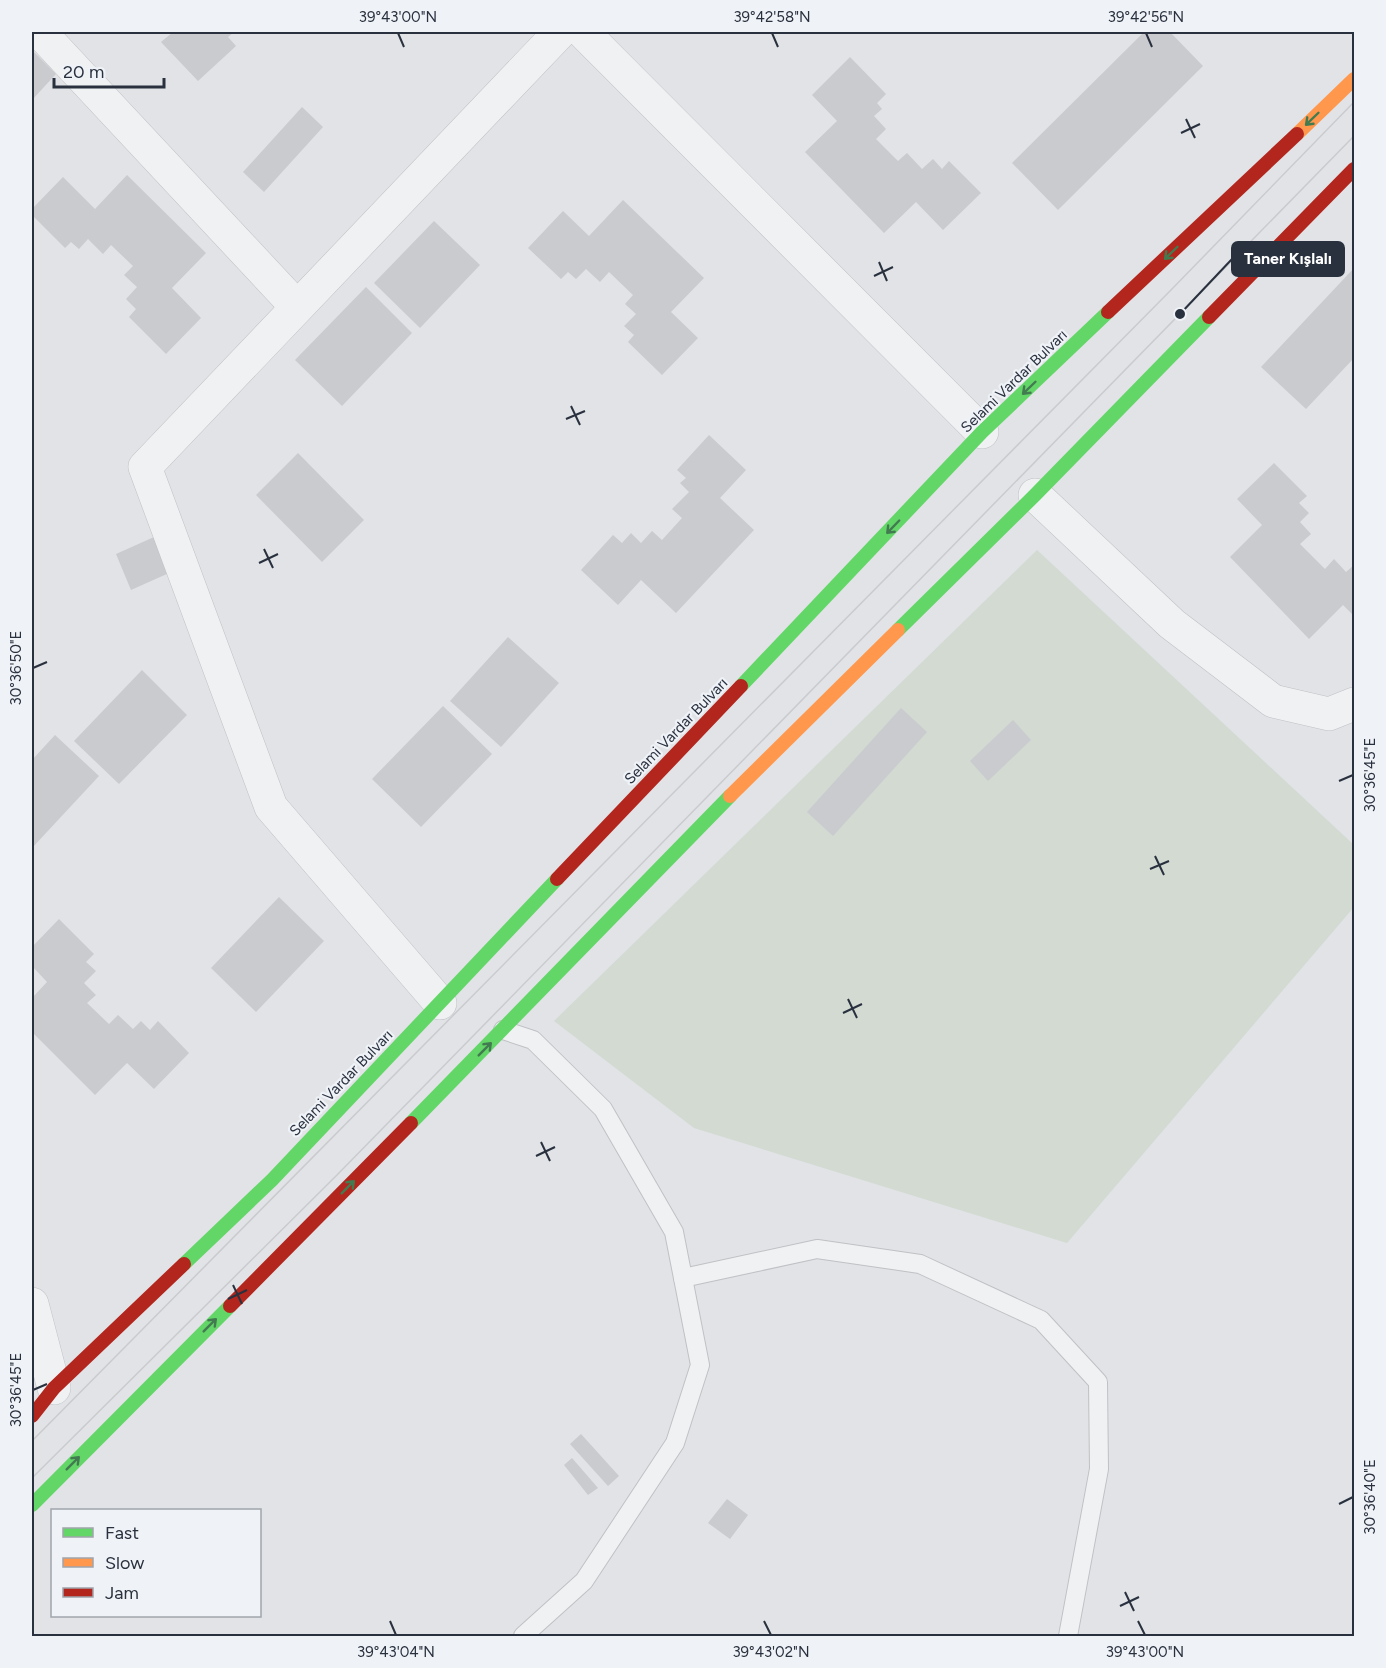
<svg xmlns="http://www.w3.org/2000/svg" width="1386" height="1668" viewBox="0 0 1386 1668" font-family="Figtree,sans-serif">
  <style>
    .green { fill: #d2dad2 }
    .building { fill: #cacbce }
    .lines { fill: none; stroke-linecap: round; stroke-linejoin: round }
    .lane-casing { stroke: #bfc1c4; stroke-width: 20 }
    .street-casing { stroke: #bfc1c4; stroke-width: 34 }
    .lane { stroke: #f0f1f3; stroke-width: 18 }
    .street { stroke: #f0f1f3; stroke-width: 33 }
    .fast { stroke: #63d668; stroke-width: 14 }
    .slow { stroke: #ff974d; stroke-width: 14 }
    .jam { stroke: #b3261e; stroke-width: 14 }
    .tram { stroke: #cacbce; stroke-width: 1.5 }
    .oneway { stroke: #437b51 }
    .ticks { fill: none; stroke: #29313f; stroke-width: 2 }
    .labels { text-anchor: middle; dominant-baseline: central; stroke-width: 4.5; stroke-linejoin: round; paint-order: stroke }
    .street-label { font-size: 15px; fill: #29313f; stroke: #eff2f6 }
    .leader { fill: none; stroke: #29313f; stroke-width: 2 }
    .callout-dot { fill: #29313f; stroke: #eff2f6; stroke-width: 2 }
    .callout { fill: #29313f; stroke: #29313f; stroke-width: 2 }
    .callout-label { font-size: 16px; text-anchor: middle; font-weight: bold; fill: #fff }
    .neatline { fill: none; stroke: #29313f; stroke-width: 2 }
    .ticks-label { font-size: 15px; text-anchor: middle; fill: #29313f }
  </style>
  <rect width="100%" height="100%" fill="#e1e3e6"/>
  <!-- green -->
  <path class="green" d="M1037 550 1354 845V907L1067 1243 694 1128 554 1021Z"/>
  <!-- building -->
  <g class="building">
    <path d="M173 32H234L228 37 236 46 198 81 161 42Z"/>
    <path d="M1144 32H1170L1203 66 1058 210 1012 163Z"/>
    <path d="M32 50 56 74 32 100Z"/>
    <path d="M850 57 886 94 877 103 882 109 874 116 886 129 876 139 898 161 907 153 922 169 933 159 942 169 949 161 981 193 943 230 916 202 884 233 805 152 837 121 812 95Z"/>
    <path d="M302 107 323 127 264 192 243 172Z"/>
    <path d="M127 175 206 253 172 288 201 318 166 354 129 317 136 309 126 299 137 287 124 275 133 266 111 245 103 254 88 239 79 249 71 242 65 248 32 215V209L63 177 95 209Z"/>
    <path d="M623 200 704 278 671 312 698 338 662 375 628 342 634 335 624 326 636 314 625 304 633 295 609 272 600 282 586 269 576 279 568 272 561 279 528 248 563 211 589 236Z"/>
    <path d="M434 221 480 265 420 328 374 283Z"/>
    <path d="M1354 268V358L1306 409 1261 367Z"/>
    <path d="M366 287 412 333 342 406 295 360Z"/>
    <path d="M709 435 746 470 720 498 754 530 676 613 641 580 618 605 581 570 613 535 622 543 631 533 641 543 652 531 662 540 682 518 672 509 689 492 680 483 686 478 677 470Z"/>
    <path d="M298 453 364 520 322 562 256 495Z"/>
    <path d="M1274 463 1307 496 1299 503 1309 513 1300 522 1311 534 1300 544 1325 569 1334 559 1346 572 1354 565V616L1343 605 1309 639 1230 557 1262 525 1237 499Z"/>
    <path d="M154 537 169 573 131 590 116 554Z"/>
    <path d="M508 637 559 683 501 747 450 701Z"/>
    <path d="M142 670 187 715 119 784 74 741Z"/>
    <path d="M443 706 492 754 421 827 372 779Z"/>
    <path d="M901 708 927 732 833 836 807 812Z"/>
    <path d="M1013 720 1031 740 988 781 970 761Z"/>
    <path d="M55 735 99 776 32 848V760Z"/>
    <path d="M279 897 324 941 256 1012 211 968Z"/>
    <path d="M59 919 94 954 86 962 96 971 84 983 96 995 87 1003 109 1024 118 1015 133 1029 141 1021 150 1030 158 1021 189 1053 154 1089 127 1063 95 1095 32 1032V998L47 982 32 966V947Z"/>
    <path d="M581 1434 619 1476 608 1486 570 1444Z"/>
    <path d="M572 1458 598 1488 588 1495 564 1465Z"/>
    <path d="M727 1499 748 1515 730 1539 708 1523Z"/>
  </g>
  <g class="lines">
    <defs>
      <g id="lane">
        <path d="M503 1030 533 1040 603 1109 674 1232 700 1365 675 1443 584 1581 523 1636"/>
        <path d="M683 1278 817 1249 920 1264 1041 1320 1098 1382 1099 1469 1068 1636"/>
      </g>
      <g id="street">
        <path d="M40 32 297 307"/>
        <path d="M583 32 982 432"/>
        <path d="M1035 495 1172 624 1273 701 1329 714 1354 704"/>
        <path d="M440 1003 271 807 145 467 560 32"/>
        <path d="M32 1304 54 1388"/>
      </g>
    </defs>
    <!-- lane casing -->
    <use href="#lane" class="lane-casing"/>
    <!-- street casing -->
    <use href="#street" class="street-casing"/>
    <!-- lane -->
    <use href="#lane" class="lane"/>
    <!-- street -->
    <use href="#street" class="street"/>
    <!-- fast -->
    <g class="fast">
      <path d="M898 630 1035 495 1209 317"/>
      <path d="M741 686 982 432 1108 312"/>
      <path d="M411 1123 730 796"/>
      <path d="M184 1264 272 1180 557 879"/>
      <path d="M32 1505 230 1306"/>
    </g>
    <!-- slow -->
    <g class="slow">
      <path d="M1297 134 1354 79"/>
      <path d="M730 796 898 630"/>
    </g>
    <!-- jam -->
    <g class="jam">
      <path d="M1108 312 1297 134"/>
      <path d="M1209 317 1354 169"/>
      <path d="M557 879 741 686"/>
      <path d="M230 1306 411 1123"/>
      <path d="M32 1416 54 1388 184 1264"/>
    </g>
    <!-- tram -->
    <g class="tram">
      <path d="M32 1441 1171 290 1354 102"/>
      <path d="M32 1478 337 1175 1354 136"/>
    </g>
  </g>
  <!-- one-way arrows -->
  <defs><path id="oneway-shaft" d="M-6 0H5M1.5-3L5.5 0L1.5 3" fill="none" stroke-width="1.6" stroke-linecap="round" stroke-linejoin="round" transform="scale(1.5)"/></defs>
  <g class="oneway">
    <use href="#oneway-shaft" transform="translate(1312 119) rotate(136)"/>
    <use href="#oneway-shaft" transform="translate(1171 253) rotate(136)"/>
    <use href="#oneway-shaft" transform="translate(1029 388) rotate(136)"/>
    <use href="#oneway-shaft" transform="translate(893 527) rotate(134)"/>
    <use href="#oneway-shaft" transform="translate(485 1049) rotate(-45)"/>
    <use href="#oneway-shaft" transform="translate(348 1187) rotate(-45)"/>
    <use href="#oneway-shaft" transform="translate(210 1325) rotate(-45)"/>
    <use href="#oneway-shaft" transform="translate(73 1463) rotate(-45)"/>
  </g>
  <!-- ticks -->
  <path class="ticks" d="M398 33 404 47M772 33 778 47M1146 33 1152 47M1186 119 1195 138M1181 133 1200 124M879 262 887 281M874 276 893 267M571 406 580 425M566 419 585 411M264 549 273 568M259 563 278 554M33 668 47 662M1339 781 1353 775M1155 856 1164 875M1150 869 1169 861M848 999 857 1018M843 1013 862 1004M541 1142 550 1161M536 1156 555 1147M233 1285 242 1304M228 1299 247 1290M33 1390 47 1384M1339 1504 1353 1497M1125 1592 1134 1611M1120 1606 1139 1597M390 1621 396 1635M764 1621 771 1635M1138 1621 1145 1635"/>
  <g class="labels">
    <!-- street labels -->
    <g class="street-label">
      <text transform="translate(1014 381) rotate(-44)">Selami Vardar Bulvarı</text>
      <text transform="translate(676 731) rotate(-46)">Selami Vardar Bulvarı</text>
      <text transform="translate(341 1083) rotate(-46)">Selami Vardar Bulvarı</text>
    </g>
  </g>
  <!-- callouts -->
  <path class="leader" d="M1180 314L1232 259"/>
  <circle class="callout-dot" cx="1180" cy="314" r="6"/>
  <rect class="callout" x="1232" y="242" width="112" height="34" rx="6"/>
  <g class="callout-label">
    <text x="1288" y="264">Taner Kışlalı</text>
  </g>
  <!-- border -->
  <rect width="1386" height="1668" fill="none" stroke="#eff2f6" stroke-width="66"/>
  <!-- legend -->
  <rect x="51" y="1509" width="210" height="108" fill="#eff2f6" stroke="#a0a5ad" stroke-width="1.5"/>
  <rect x="63" y="1528" width="30" height="9" fill="#63d668" stroke="#a0a5ad" stroke-width="1.5"/>
  <text x="105" y="1539" font-size="18" fill="#29313f">Fast</text>
  <rect x="63" y="1558" width="30" height="9" fill="#ff974d" stroke="#a0a5ad" stroke-width="1.5"/>
  <text x="105" y="1569" font-size="18" fill="#29313f">Slow</text>
  <rect x="63" y="1588" width="30" height="9" fill="#b3261e" stroke="#a0a5ad" stroke-width="1.5"/>
  <text x="105" y="1599" font-size="18" fill="#29313f">Jam</text>
  <!-- scale -->
  <path d="M54 78v9h110v-9" fill="none" stroke="#29313f" stroke-width="3"/>
  <text x="63" y="78" font-size="18" fill="#29313f" stroke="#eff2f6" stroke-width="4.5" paint-order="stroke">20 m</text>
  <rect x="33" y="33" width="1320" height="1602" class="neatline"/>
  <g class="ticks-label">
    <text x="398" y="22">39°43'00"N</text>
    <text x="772" y="22">39°42'58"N</text>
    <text x="1146" y="22">39°42'56"N</text>
    <text transform="translate(16 668) rotate(-90)" y="5">30°36'50"E</text>
    <text transform="translate(1370 775) rotate(-90)" y="5">30°36'45"E</text>
    <text transform="translate(16 1390) rotate(-90)" y="5">30°36'45"E</text>
    <text transform="translate(1370 1497) rotate(-90)" y="5">30°36'40"E</text>
    <text x="396" y="1657">39°43'04"N</text>
    <text x="771" y="1657">39°43'02"N</text>
    <text x="1145" y="1657">39°43'00"N</text>
  </g>
</svg>
